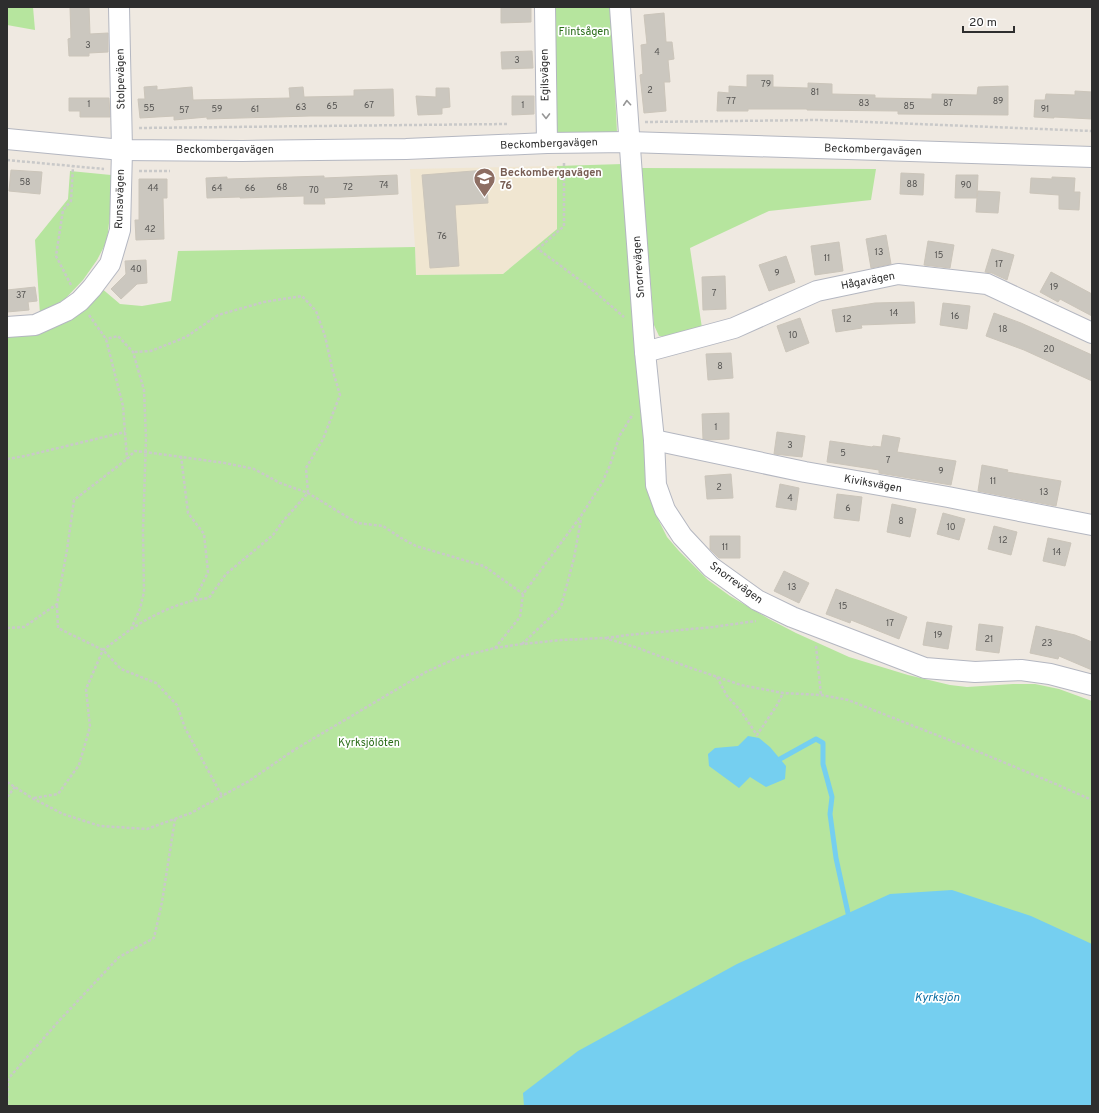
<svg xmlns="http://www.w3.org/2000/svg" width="1099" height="1113" viewBox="0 0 1099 1113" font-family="Overpass,sans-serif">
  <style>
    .education { fill: #f0e6d1 }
    .green { fill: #b6e59e }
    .water { fill: #75cff0 }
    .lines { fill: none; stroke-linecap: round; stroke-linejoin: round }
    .stream { stroke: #75cff0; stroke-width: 5 }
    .building { fill: #cbc7bf; stroke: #cbc5ba }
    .minor-casing { stroke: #b4b7c1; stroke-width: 22 }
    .path { stroke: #c9c9c9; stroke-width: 2.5; stroke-dasharray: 3 2; stroke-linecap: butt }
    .minor { stroke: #fff; stroke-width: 20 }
    .oneway { stroke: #969696 }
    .labels { text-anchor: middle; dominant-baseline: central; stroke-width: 3.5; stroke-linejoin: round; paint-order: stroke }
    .number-label { font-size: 9px; fill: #555452 }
    .park-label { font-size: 11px; fill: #2c6e1b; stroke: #fff }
    .street-label { font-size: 11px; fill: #2e2e2e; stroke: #fff }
    .education-label { font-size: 11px; font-weight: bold; fill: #785e54; stroke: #fff; text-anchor: start }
    .water-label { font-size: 12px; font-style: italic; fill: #0d6fa3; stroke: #fff }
  </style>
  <rect width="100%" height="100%" fill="#efe9e1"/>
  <!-- education -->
  <path class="education" d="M557 166V229L503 274 416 275 415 247 410 169Z"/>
  <!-- green -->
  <g class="green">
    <path d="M7 7H33L35 30 7 25Z"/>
    <path d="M552 7H611L617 133 555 134Z"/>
    <path d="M623 164 653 504 659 521 667 537 679 551 708 580 730 596 769 619 796 633 849 657 908 675 950 685 967 687 1013 684H1035L1059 689 1092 701V1106H7V335L100 287 120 304 142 306 171 301 178 251 415 247 416 275 503 274 557 229V166Z"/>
    <path d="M641 168 876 169 871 200 769 211 690 248 702 328 667 337 659 336 654 325Z"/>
    <path d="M70 171 111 175V205L107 241 97 260 83 280 65 299 40 314 35 240 68 199Z"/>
  </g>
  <!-- water -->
  <g class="water">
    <path d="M748 736 759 738 770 747 786 766 785 779 766 787 750 777 739 788 709 766 708 754 715 748 738 746Z"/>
    <path d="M952 890 1031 916 1092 944V1106H524L523 1093 578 1051 737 964 890 894Z"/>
  </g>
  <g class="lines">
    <!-- stream -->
    <path class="stream" d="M780 759 816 739 823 743V764L832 797 830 814 836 858 848 913"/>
  </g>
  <!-- building -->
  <g class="building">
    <path d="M70 7H89L90 34 108 33V52L89 53V56H69L68 39 71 38Z"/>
    <path d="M501 7H531V22L501 23Z"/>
    <path d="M664 13 666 42H672L674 59 668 60 670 82H664L666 111 644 113 640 75 643 74 641 45 647 44 644 15Z"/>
    <path d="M532 51 533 68 502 69 501 52Z"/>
    <path d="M747 75H773V87L808 88V83L832 84V94L875 95V98L932 99V94L977 95 978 87 1008 86V115L898 114V111L807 110V109H748V111H717L718 92 729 93V86L747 87Z"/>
    <path d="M157 86V90L192 87 193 100 290 98 289 88 303 87 304 97 354 96V90L393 89 394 116H310L207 119V117L174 120V116L140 118 138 99H145L144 87Z"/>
    <path d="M436 88H449L450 107 442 108V114L418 115 416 96 436 97Z"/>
    <path d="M1075 91 1092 92V119L1054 117V118L1034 117 1035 100H1045L1046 94 1075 95Z"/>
    <path d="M512 96H534V114L512 115Z"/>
    <path d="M69 98H109L110 117H80V111H69Z"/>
    <path d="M11 170 42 172 40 194 9 191Z"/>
    <path d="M486 170 488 203 455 205 459 266 430 268 422 175Z"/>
    <path d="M901 173 924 174 923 195 900 194Z"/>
    <path d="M397 175 398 194 324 198 325 204H304V196L240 198V197L207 198 206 178 227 177V179L292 177 324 176V178Z"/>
    <path d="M956 175H978L977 197 978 191 1000 192 998 213 976 212 977 198H955Z"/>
    <path d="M1052 177 1075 178 1074 192H1080L1079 210 1059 209V195L1030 193 1031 178 1052 179Z"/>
    <path d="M139 179H167V198H163L164 239 136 240 135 220H139Z"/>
    <path d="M886 235 891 264 871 268 866 239Z"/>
    <path d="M928 241 954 245 950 268 924 265Z"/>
    <path d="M839 242 843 271 815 275 811 246Z"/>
    <path d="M992 249 1014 255 1007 280 992 273 985 272Z"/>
    <path d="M786 256 795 282 769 291 759 265Z"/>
    <path d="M146 260 147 283 137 284 121 299 111 289 126 274 125 261Z"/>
    <path d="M1051 272 1092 294V316L1060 299 1058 302 1040 292Z"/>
    <path d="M725 276 726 309 703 310 702 277Z"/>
    <path d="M35 287 37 301 28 302 29 310 7 312V290Z"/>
    <path d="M914 302 915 323 861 325 862 328 836 332 832 310 875 303Z"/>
    <path d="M943 303 970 306 967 329 940 325Z"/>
    <path d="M994 313 1021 323 1092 355V381L1024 350 986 336Z"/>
    <path d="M800 318 809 343 786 352 777 326Z"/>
    <path d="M731 353 733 378 708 380 706 354Z"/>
    <path d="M729 413V439L708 440 703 439 702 414Z"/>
    <path d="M777 432 805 436 802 457 774 454Z"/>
    <path d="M883 435 900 438 897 452 956 461 951 485 879 473V470L827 462 830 441 872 447 873 446 881 447Z"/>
    <path d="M982 465 1008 470 1007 472 1061 481 1056 506 978 491Z"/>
    <path d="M731 474 733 498 707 499 705 476Z"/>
    <path d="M780 484 799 488 796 510 776 507Z"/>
    <path d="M837 494 862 497 859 521 834 518Z"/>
    <path d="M892 504 916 509 910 537 887 532Z"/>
    <path d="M943 513 965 519 959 540 937 534Z"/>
    <path d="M994 526 1017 532 1011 555 988 549Z"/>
    <path d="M710 536H740V558H719L710 549Z"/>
    <path d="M1048 538 1071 543 1065 566 1043 561Z"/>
    <path d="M784 571 809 583 799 603 774 591Z"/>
    <path d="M836 589 907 617 899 639 851 620 850 623 826 614Z"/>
    <path d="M927 622 952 626 948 649 923 645Z"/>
    <path d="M979 624 1003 627 999 653 976 650Z"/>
    <path d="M1036 626 1075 635 1092 642V670L1059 656 1058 659 1030 653Z"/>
  </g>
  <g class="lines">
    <defs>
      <g id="minor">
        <path d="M545 7 547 143"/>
        <path d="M620 7 631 162 645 352 654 440 656 485 665 510 682 536 711 567 757 600 792 617 925 668 975 672 1021 670 1050 674 1092 685"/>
        <path d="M7 139 122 150 242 151 406 149 547 143 629 142 1092 157"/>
        <path d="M7 327 35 325 66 311 80 301 92 288 110 264 120 230 122 150 119 7"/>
        <path d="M645 352 734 328 817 291 898 274 987 284 1092 333"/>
        <path d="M654 440 805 472 948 497 1092 525"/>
      </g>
    </defs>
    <!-- minor casing -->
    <use href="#minor" class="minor-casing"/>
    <!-- path -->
    <g class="path">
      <path d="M645 122 818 120 1092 131"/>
      <path d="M139 128 411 125 508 124"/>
      <path d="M7 160 104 169"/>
      <path d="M564 163V226L538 249 589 287 624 317"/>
      <path d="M139 171H170"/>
      <path d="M71 285 56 256 63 210 71 201 73 166"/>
      <path d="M89 315 106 339 123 406 127 459"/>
      <path d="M181 456 188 513 204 534 208 572 195 599"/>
      <path d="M7 459 25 456 125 432"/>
      <path d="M57 605 58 628 103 650 121 669 156 683 177 705 185 728 222 796"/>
      <path d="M7 628 24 627 57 604 67 550 74 500 127 459 135 451 145 452 225 463 254 469 280 483 308 493 357 523 383 526 401 538 416 546 484 566 523 594"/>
      <path d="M131 629C155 614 180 601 209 598L226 574 273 535 283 521 308 493 306 468 323 439 340 395 332 368 325 336 316 311 302 296 264 302 218 315 186 337 151 351 133 352"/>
      <path d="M606 638 628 635 713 627 756 621"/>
      <path d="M522 644 561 607 574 558 581 519"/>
      <path d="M816 646 821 695"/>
      <path d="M495 648 520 617 523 594 581 516 602 483 610 465 620 435 633 414"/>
      <path d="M717 677 727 696 740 710 757 735 777 705 783 693"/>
      <path d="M7 782 32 798 63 814 100 826 147 829 191 813 249 781 294 750 426 672 459 657 495 648 522 644 561 640 605 638 638 648 688 667 741 685 783 693 821 695 848 700 967 747 1058 785 1092 800"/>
      <path d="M7 797 15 787"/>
      <path d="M34 798 58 794 79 765 90 727 86 689 103 650 131 629 140 609 144 592 143 531 146 438 144 390 133 352 118 336 106 339"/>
      <path d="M7 1106 8 1079 57 1023 119 957 154 938 162 902 175 819"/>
    </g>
    <!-- minor -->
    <use href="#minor" class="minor"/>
  </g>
  <!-- one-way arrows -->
  <defs><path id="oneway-chevron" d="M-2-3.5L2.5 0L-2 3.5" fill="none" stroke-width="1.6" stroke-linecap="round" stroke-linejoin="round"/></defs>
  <g class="oneway">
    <use href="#oneway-chevron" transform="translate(627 103) rotate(-94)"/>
    <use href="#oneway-chevron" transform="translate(546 116) rotate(89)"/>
  </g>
  <!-- icons -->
  <defs>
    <symbol id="school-pin" viewBox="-11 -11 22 30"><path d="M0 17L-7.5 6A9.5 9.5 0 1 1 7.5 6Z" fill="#8d6e63" stroke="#fff"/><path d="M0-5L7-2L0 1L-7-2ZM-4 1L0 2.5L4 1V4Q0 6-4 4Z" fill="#fff"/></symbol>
  </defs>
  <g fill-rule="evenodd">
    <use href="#school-pin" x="472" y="166" width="25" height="34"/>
  </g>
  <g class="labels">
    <!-- number labels -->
    <g class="number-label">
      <text x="88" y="45">3</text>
      <text x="657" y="52">4</text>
      <text x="517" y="60">3</text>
      <text x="766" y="84">79</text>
      <text x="650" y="90">2</text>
      <text x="815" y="92">81</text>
      <text x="731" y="101">77</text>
      <text x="998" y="101">89</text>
      <text x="864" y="103">83</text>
      <text x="948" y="103">87</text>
      <text x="89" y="104">1</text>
      <text x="369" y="105">67</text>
      <text x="523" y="105">1</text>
      <text x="332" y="106">65</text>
      <text x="909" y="106">85</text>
      <text x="301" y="107">63</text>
      <text x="149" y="108">55</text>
      <text x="217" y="109">59</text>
      <text x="255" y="109">61</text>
      <text x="1045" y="109">91</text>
      <text x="184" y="110">57</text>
      <text x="25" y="182">58</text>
      <text x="912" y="184">88</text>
      <text x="384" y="185">74</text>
      <text x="966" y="185">90</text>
      <text x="282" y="187">68</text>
      <text x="348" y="187">72</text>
      <text x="153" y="188">44</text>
      <text x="217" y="188">64</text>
      <text x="250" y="188">66</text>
      <text x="314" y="190">70</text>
      <text x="150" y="229">42</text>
      <text x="442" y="236">76</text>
      <text x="879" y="252">13</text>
      <text x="939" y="255">15</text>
      <text x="827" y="258">11</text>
      <text x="999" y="264">17</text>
      <text x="136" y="269">40</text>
      <text x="777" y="273">9</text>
      <text x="1054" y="287">19</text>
      <text x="714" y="293">7</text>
      <text x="21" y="295">37</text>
      <text x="894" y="313">14</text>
      <text x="955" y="316">16</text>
      <text x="847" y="319">12</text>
      <text x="1003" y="329">18</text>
      <text x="793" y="335">10</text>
      <text x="1049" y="349">20</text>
      <text x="720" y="366">8</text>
      <text x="716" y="427">1</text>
      <text x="790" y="445">3</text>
      <text x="843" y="453">5</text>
      <text x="888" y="460">7</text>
      <text x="941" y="471">9</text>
      <text x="993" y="481">11</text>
      <text x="719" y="487">2</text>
      <text x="1044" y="492">13</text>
      <text x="790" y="498">4</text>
      <text x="848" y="508">6</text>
      <text x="901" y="521">8</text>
      <text x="951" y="527">10</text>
      <text x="1003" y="540">12</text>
      <text x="725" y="547">11</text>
      <text x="1057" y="552">14</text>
      <text x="792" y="587">13</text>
      <text x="843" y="606">15</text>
      <text x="890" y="623">17</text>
      <text x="938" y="635">19</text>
      <text x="989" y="639">21</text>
      <text x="1047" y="643">23</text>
    </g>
    <!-- park labels -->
    <g class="park-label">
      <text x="584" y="32">Flintsågen</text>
      <text x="369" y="743">Kyrksjölöten</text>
    </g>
    <!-- street labels -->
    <g class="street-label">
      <text transform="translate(545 75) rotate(-91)">Egilsvägen</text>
      <text transform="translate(121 79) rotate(-91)">Stolpevägen</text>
      <text transform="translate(549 144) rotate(-2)">Beckombergavägen</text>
      <text x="225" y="150">Beckombergavägen</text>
      <text transform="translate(873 150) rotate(2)">Beckombergavägen</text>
      <text transform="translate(120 199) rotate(-88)">Runsavägen</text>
      <text transform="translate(639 267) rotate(-94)">Snorrevägen</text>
      <text transform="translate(868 281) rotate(-11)">Hågavägen</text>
      <text transform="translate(873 484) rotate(10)">Kiviksvägen</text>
      <text transform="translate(736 583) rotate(36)">Snorrevägen</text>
    </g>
    <!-- education labels -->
    <g class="education-label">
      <text x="500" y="173">Beckombergavägen<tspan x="500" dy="13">76</tspan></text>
    </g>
    <!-- water labels -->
    <g class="water-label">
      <text x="937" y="998">Kyrksjön</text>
    </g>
  </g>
  <!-- border -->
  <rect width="1099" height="1113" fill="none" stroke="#2e2e2e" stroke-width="16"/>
  <!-- scale -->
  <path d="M963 26v6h51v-6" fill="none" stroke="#2e2e2e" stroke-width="2"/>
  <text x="969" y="26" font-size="12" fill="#2e2e2e" stroke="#ffffff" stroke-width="3" paint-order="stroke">20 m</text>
</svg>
